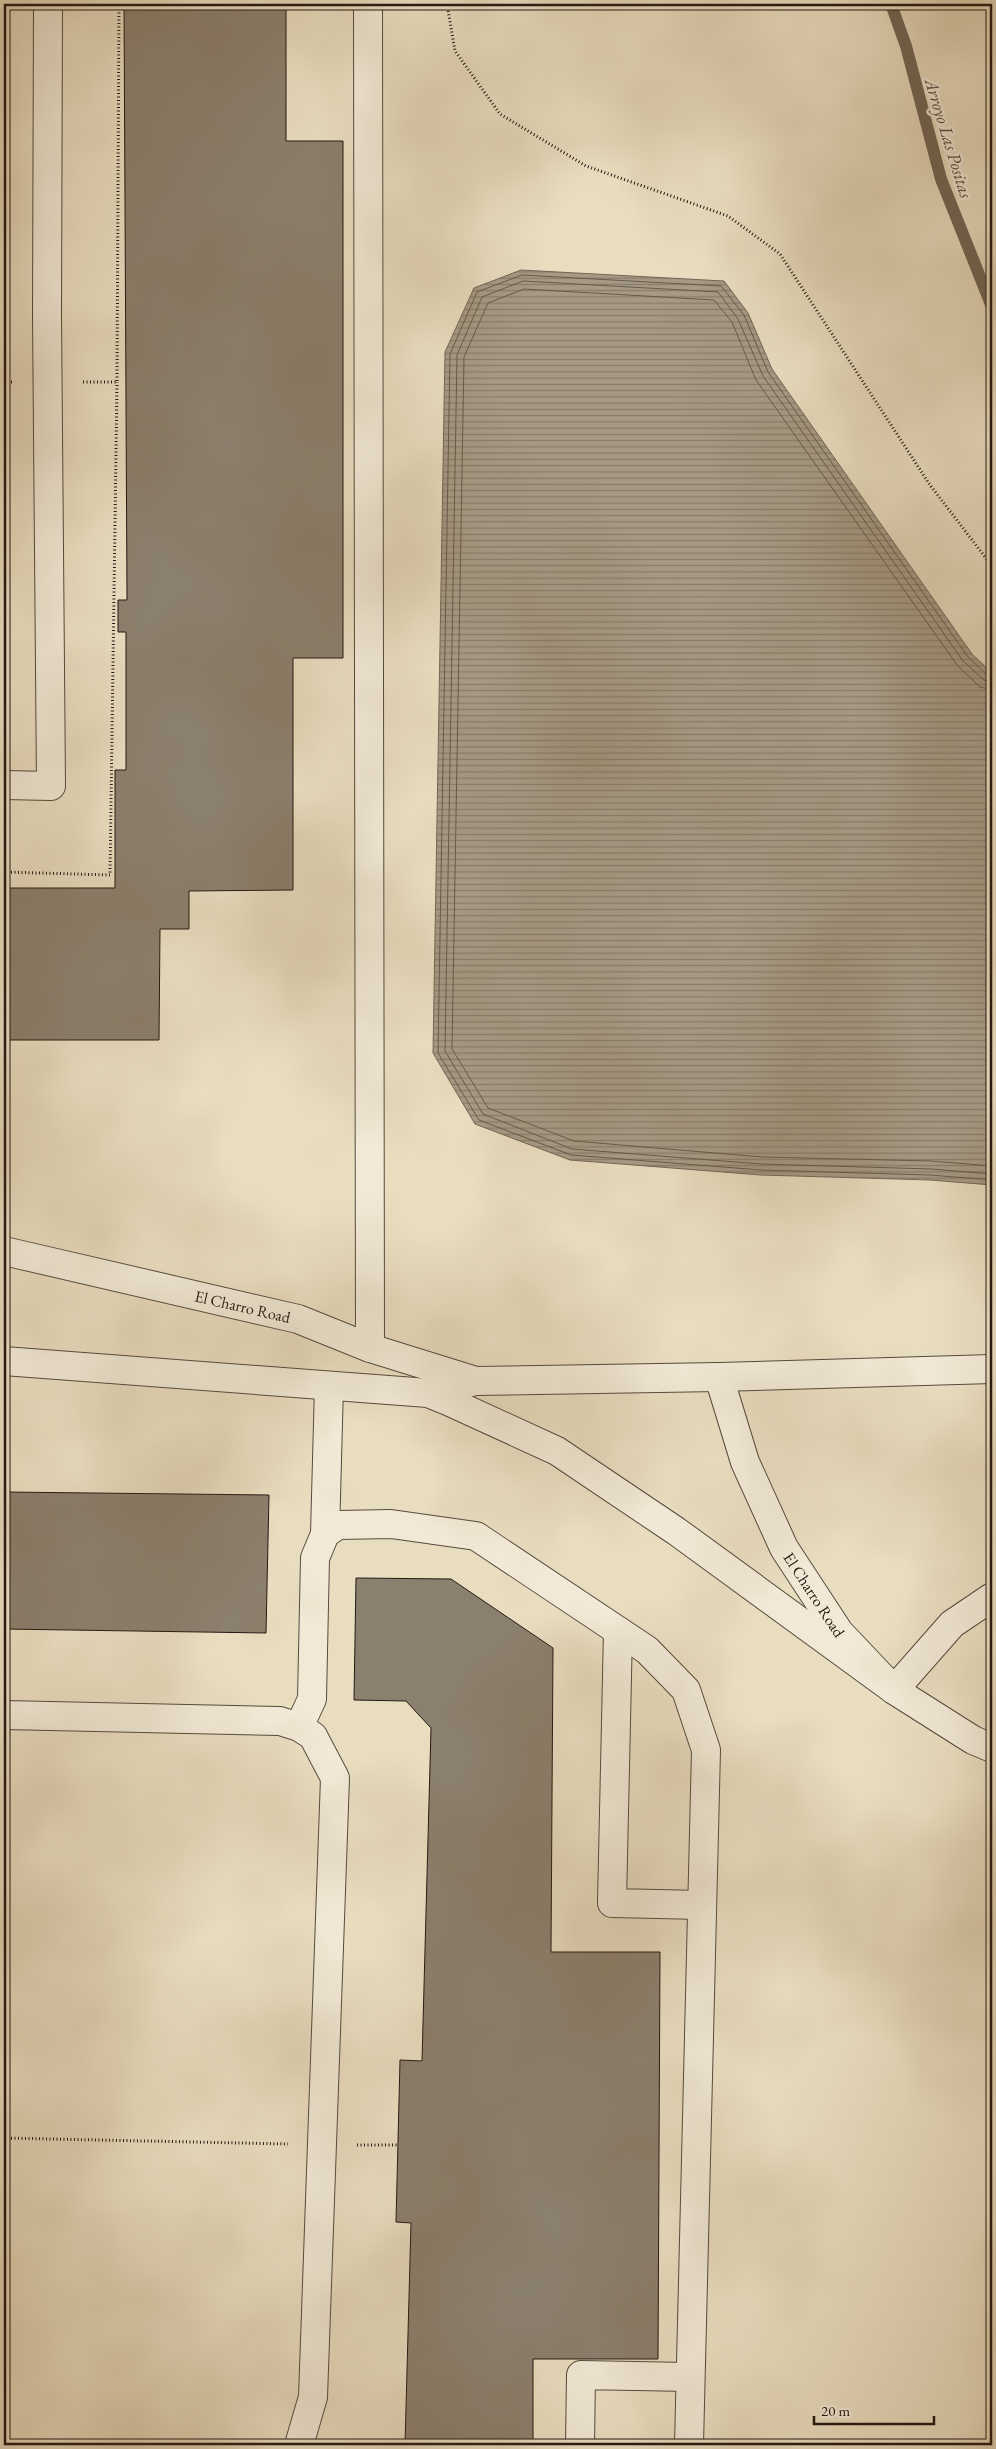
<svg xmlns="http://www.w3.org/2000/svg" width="996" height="2449" viewBox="0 0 996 2449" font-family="'EB Garamond',serif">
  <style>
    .water { fill: url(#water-rules); stroke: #726657 }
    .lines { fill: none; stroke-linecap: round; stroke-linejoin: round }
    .shore { stroke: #665a4c; stroke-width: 1 }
    .stream { stroke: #726657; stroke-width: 12 }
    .building { fill: #8b7f6d; stroke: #251913 }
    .minor-casing { stroke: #564a3e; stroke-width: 30 }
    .path { stroke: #251913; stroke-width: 3; stroke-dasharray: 1 2.5; stroke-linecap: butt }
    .minor { stroke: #f1e9d6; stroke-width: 28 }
    .labels { text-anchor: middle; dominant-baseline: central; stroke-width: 5; stroke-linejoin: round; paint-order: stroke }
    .street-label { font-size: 16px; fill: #251913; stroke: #f1e9d6 }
    .water-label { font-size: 18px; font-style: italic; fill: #594d41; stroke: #f1e9d6 }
  </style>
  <defs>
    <pattern id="water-rules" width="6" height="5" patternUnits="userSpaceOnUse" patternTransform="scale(1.25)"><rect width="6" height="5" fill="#a69a85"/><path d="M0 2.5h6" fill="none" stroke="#877d6c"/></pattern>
  </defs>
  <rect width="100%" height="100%" fill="#e9ddc0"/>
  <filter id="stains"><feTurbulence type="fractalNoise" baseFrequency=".004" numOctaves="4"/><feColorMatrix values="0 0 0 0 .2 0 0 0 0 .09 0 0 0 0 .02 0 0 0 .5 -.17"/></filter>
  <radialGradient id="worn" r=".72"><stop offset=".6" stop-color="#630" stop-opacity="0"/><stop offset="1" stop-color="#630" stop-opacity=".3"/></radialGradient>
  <!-- water -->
  <path class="water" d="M521 270 724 281 748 313 772 369 972 654 992 673V1185L930 1180 761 1175 570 1160 475 1124 433 1053 445 352 474 288Z"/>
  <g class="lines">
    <!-- shore -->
    <g class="shore">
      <path d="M992 676 987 675 968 657 768 372 744 315 721 286 522 275 477 292 450 354 438 1053 479 1120 571 1155 761 1170 930 1175 992 1180"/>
      <path d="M992 683 984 680 963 661 763 376 738 319 718 292 523 281 482 297 457 355 445 1051 483 1114 572 1149 761 1164 931 1169 992 1174"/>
      <path d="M992 690 980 687 957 665 756 380 732 322 714 300 524 289 488 303 464 357 452 1049 488 1108 574 1141 762 1157 931 1161 992 1166"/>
    </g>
    <!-- stream -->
    <path class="stream" d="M891 4 906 46 941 179 992 307"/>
  </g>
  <!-- building -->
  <g class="building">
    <path d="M124 4H286V141H343V658H293V890L189 891V929H160L159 1040H4V888H115V770H126V632H118V600H127Z"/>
    <path d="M4 1492 269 1495 266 1633 4 1629Z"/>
    <path d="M356 1578 451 1579 553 1648 551 1952H660L658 2359H533V2445H405L411 2223 396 2222 400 2060 422 2061 431 1728 406 1701 354 1700Z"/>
  </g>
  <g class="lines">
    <defs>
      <g id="minor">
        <path d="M368 4 370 1348"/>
        <path d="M4 785 51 786 47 315 48 4"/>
        <path id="s1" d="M4 1251 298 1319 370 1348 476 1381"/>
        <path d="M4 1361 428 1393 476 1381 719 1377 992 1369"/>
        <path id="s2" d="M719 1377 745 1462 784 1548 839 1632 894 1690 973 1740 992 1748"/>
        <path d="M428 1393 448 1401 557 1451 676 1531 894 1690 952 1624 992 1597"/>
        <path d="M325 1534 329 1386"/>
        <path d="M618 1631 612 1903 702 1905"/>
        <path d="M4 1715 280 1721 299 1727 313 1736 335 1778 313 2397 299 2445"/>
        <path d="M299 1727 312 1699 315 1558 325 1534 338 1525 391 1524 476 1536 647 1650 686 1690 706 1750 689 2445"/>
        <path d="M580 2445 581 2375 690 2377"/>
      </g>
    </defs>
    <!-- minor casing -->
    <use href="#minor" class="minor-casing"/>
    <!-- path -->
    <g class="path">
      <path d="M447 4 455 51 500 114 586 166 728 216 780 254 930 485 992 566"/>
      <path d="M4 382H12"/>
      <path d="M83 382H117L119 4"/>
      <path d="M4 872 110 875 117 382"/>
      <path d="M4 2138 288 2144"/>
      <path d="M357 2145H398"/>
    </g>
    <!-- minor -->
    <use href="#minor" class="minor"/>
  </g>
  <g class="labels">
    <!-- street labels -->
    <g class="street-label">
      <text stroke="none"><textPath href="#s1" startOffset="245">El Charro Road</textPath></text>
      <text stroke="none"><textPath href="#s2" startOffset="239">El Charro Road</textPath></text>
    </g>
    <!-- water labels -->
    <g class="water-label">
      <text transform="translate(949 138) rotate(73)">Arroyo Las Positas</text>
    </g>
  </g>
  <!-- margin -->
  <rect width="996" height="2449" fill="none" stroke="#e9ddc0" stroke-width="20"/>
  <rect x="5" y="5" width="986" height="2439" fill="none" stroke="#251913" stroke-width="2.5"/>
  <rect x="10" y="10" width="976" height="2429" fill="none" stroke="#251913"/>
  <!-- scale -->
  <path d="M814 2416v8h120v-8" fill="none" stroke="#251913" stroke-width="2.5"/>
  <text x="821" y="2416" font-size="15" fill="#251913" stroke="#f1e9d6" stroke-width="4" paint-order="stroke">20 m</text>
  <rect width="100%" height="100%" filter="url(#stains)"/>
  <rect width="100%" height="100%" fill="url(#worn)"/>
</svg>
